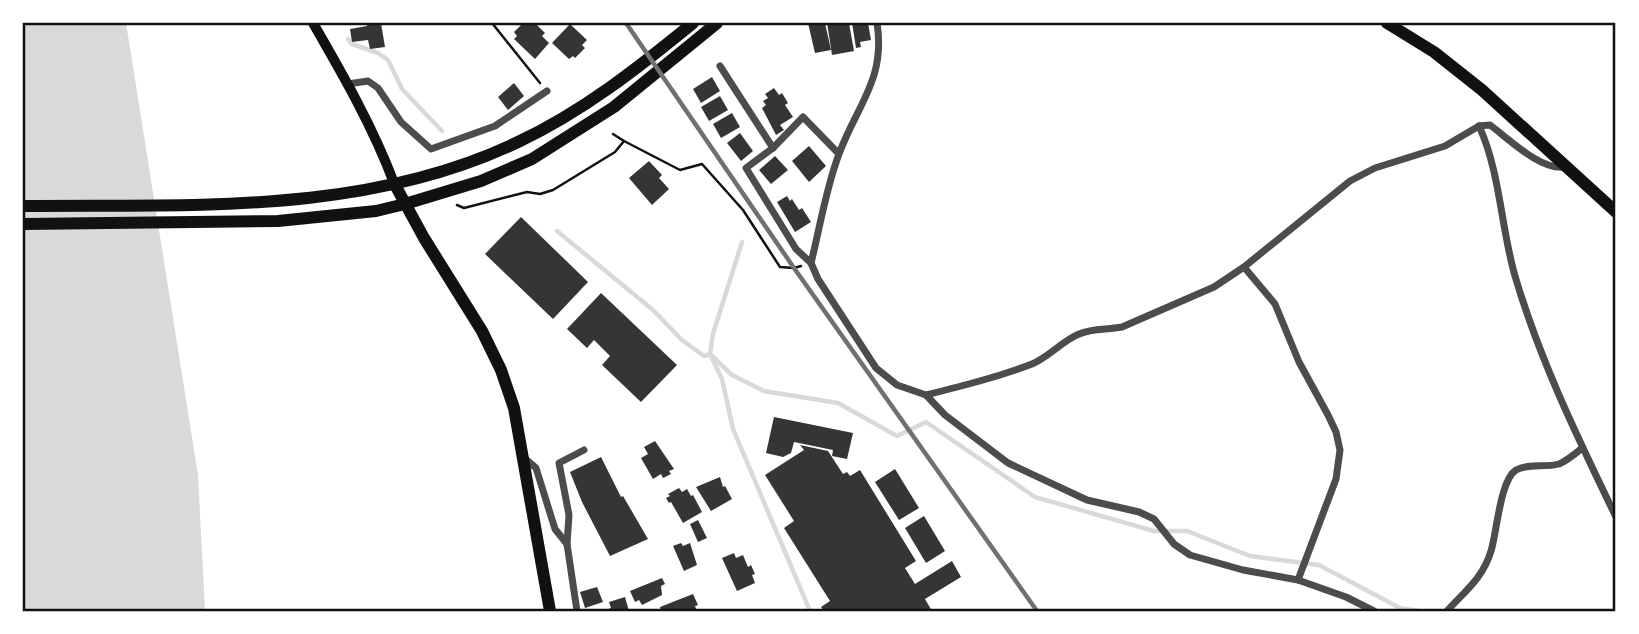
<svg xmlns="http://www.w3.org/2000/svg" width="1639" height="634" viewBox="0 0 1639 634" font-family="'Sofia Sans Condensed',sans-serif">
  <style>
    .water { fill: #d9d9d9 }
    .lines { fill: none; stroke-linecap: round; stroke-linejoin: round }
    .stream { stroke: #d9d9d9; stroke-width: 4.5 }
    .building { fill: #353535 }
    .path { stroke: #111; stroke-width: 2.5 }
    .minor { stroke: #4c4c4c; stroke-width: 7 }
    .secondary { stroke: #111; stroke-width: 10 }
    .primary { stroke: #111; stroke-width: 12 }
    .rail { stroke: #707070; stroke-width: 4.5 }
    .neatline { fill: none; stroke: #111; stroke-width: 2.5 }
  </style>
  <rect width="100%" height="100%" fill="#fff"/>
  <!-- water -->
  <path class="water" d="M23 23H126L198 475 205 611H23Z"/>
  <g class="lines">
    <!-- stream -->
    <g class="stream">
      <path d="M348 39 352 44 378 53 388 60 402 89 442 131"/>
      <path d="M557 231 653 310 682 340 704 356 710 354 732 375 764 391 838 403 897 436 926 422 1035 497 1154 531H1187L1250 556 1319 565 1400 608 1419 611"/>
      <path d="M742 242 713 334 710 354 722 379 733 429 810 611"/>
    </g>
  </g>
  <!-- building -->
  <g class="building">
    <path d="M367 23H381L385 47 370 49 368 40 352 42 350 29 367 26Z"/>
    <path d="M523 23H535L545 33 542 36 549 43 535 59 514 39 517 36 514 32Z"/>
    <path d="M808 23H825L831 50 815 53Z"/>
    <path d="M827 23H849L854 51 832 55Z"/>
    <path d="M852 23H868L871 40 860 42 861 47 856 48Z"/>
    <path d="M570 24 587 40 582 45 585 48 575 58 573 56 569 59 552 43Z"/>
    <path d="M712 77 720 91 701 103 693 89Z"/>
    <path d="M514 83 524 96 508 110 498 97Z"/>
    <path d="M774 88 779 95 782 93 788 103 785 105 793 117 780 125 784 130 776 135 762 108 766 105 763 101 768 98 765 94Z"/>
    <path d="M720 96 728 110 709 121 701 107Z"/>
    <path d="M732 113 740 127 721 138 713 124Z"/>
    <path d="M740 133 753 151 741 161 727 143Z"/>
    <path d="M809 146 826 166 809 182 792 161Z"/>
    <path d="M775 156 788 170 771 184 759 170Z"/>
    <path d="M649 161 662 175 659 178 669 189 652 205 629 178Z"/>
    <path d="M787 196 790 201 792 199 799 210 802 208 811 222 795 232 777 202Z"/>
    <path d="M521 217 588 282 553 319 485 254Z"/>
    <path d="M601 293 677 365 641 402 602 365 610 356 594 340 587 348 567 329Z"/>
    <path d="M774 417 853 433 847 459 832 456 833 450 794 442 791 453 783 457 766 453Z"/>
    <path d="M655 441 674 469 669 471 671 474 663 478 661 474 653 479 641 458 648 454 644 447Z"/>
    <path d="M800 445 828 451 843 474 847 472 850 476 860 470 916 561 905 568 915 584 952 561 961 577 925 599 932 611H824L821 607 830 601 784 528 794 521 765 475 804 450Z"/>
    <path d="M601 457 621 497 623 496 648 539 610 556 582 502 570 472Z"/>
    <path d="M895 469 919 508 899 520 875 482Z"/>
    <path d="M720 477 723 487 725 486 732 499 711 511 696 487Z"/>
    <path d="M679 488 682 492 687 489 691 496 693 495 702 512 683 523 671 502 669 503 666 498 670 496 668 494Z"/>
    <path d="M924 516 945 551 926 563 905 528Z"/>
    <path d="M698 520 707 538 698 542 690 524Z"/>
    <path d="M681 543 683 546 690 543 697 565 684 571 673 546Z"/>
    <path d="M734 553 736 558 743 555 748 567 751 565 755 574 752 575 755 583 737 591 722 558Z"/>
    <path d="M662 578 665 584 661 586 662 595 642 605 639 600 635 602 630 591Z"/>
    <path d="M597 587 603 602 585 608 580 592Z"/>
    <path d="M693 594 698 605 695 606 697 611H661L660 607Z"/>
    <path d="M625 597 629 611H603L611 608 609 602Z"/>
  </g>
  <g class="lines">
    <!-- path -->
    <g class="path">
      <path d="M492 23 540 83"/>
      <path d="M613 134 624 141"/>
      <path d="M457 205 464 208 527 192 540 194 553 190 615 152 624 141 680 170 702 164 743 210 780 267 794 268 801 266"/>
    </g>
    <!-- minor -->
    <g class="minor">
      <path d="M720 66 773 148"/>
      <path d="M348 84 368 81 378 88 401 122 431 149 495 126 547 91"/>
      <path d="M1479 126C1500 171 1501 228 1515 276 1540 361 1578 438 1616 517"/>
      <path d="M839 154 803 117 773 148 746 168 796 249 811 263C820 227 826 188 839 154 857 105 886 79 877 23"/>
      <path d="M811 263 818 279 876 368 897 385 926 395 945 415 1008 463 1087 500 1139 512 1154 519 1174 544 1190 555 1243 570 1298 580 1346 597 1374 611"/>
      <path d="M1244 267 1275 304 1299 362 1328 415 1336 432 1340 450 1336 479 1298 580"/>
      <path d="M926 395C962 386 998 377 1032 364 1049 357 1062 341 1079 334 1093 328 1107 330 1122 327L1214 287 1244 267 1350 181 1375 168 1445 146 1479 126 1490 125C1509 139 1541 171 1565 167"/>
      <path d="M523 457 536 468 555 529 567 544 569 515 559 463 584 450"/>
      <path d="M567 544 577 611"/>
      <path d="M1447 611C1465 591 1483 578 1491 551 1497 532 1500 480 1516 470 1529 463 1545 468 1559 464 1566 461 1575 454 1581 449"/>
    </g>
    <!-- secondary -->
    <path class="secondary" d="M313 23C343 75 373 127 394 183"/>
    <!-- primary -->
    <g class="primary">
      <path d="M1387 23 1434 52 1482 90 1616 212"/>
      <path d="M394 183 424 238 482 331 501 370 514 408 550 611"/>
      <path d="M23 206C189 204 364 216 518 142 582 112 638 68 693 23"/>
      <path d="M23 224 278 221 376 211 405 204 481 181 532 159 614 107 717 23"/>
    </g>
    <!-- rail -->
    <path class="rail" d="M626 23 794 268 1037 611"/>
  </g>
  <!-- border -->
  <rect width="1639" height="634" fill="none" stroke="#ffffff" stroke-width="49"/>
  <rect x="24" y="24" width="1590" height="586" class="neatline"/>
</svg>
